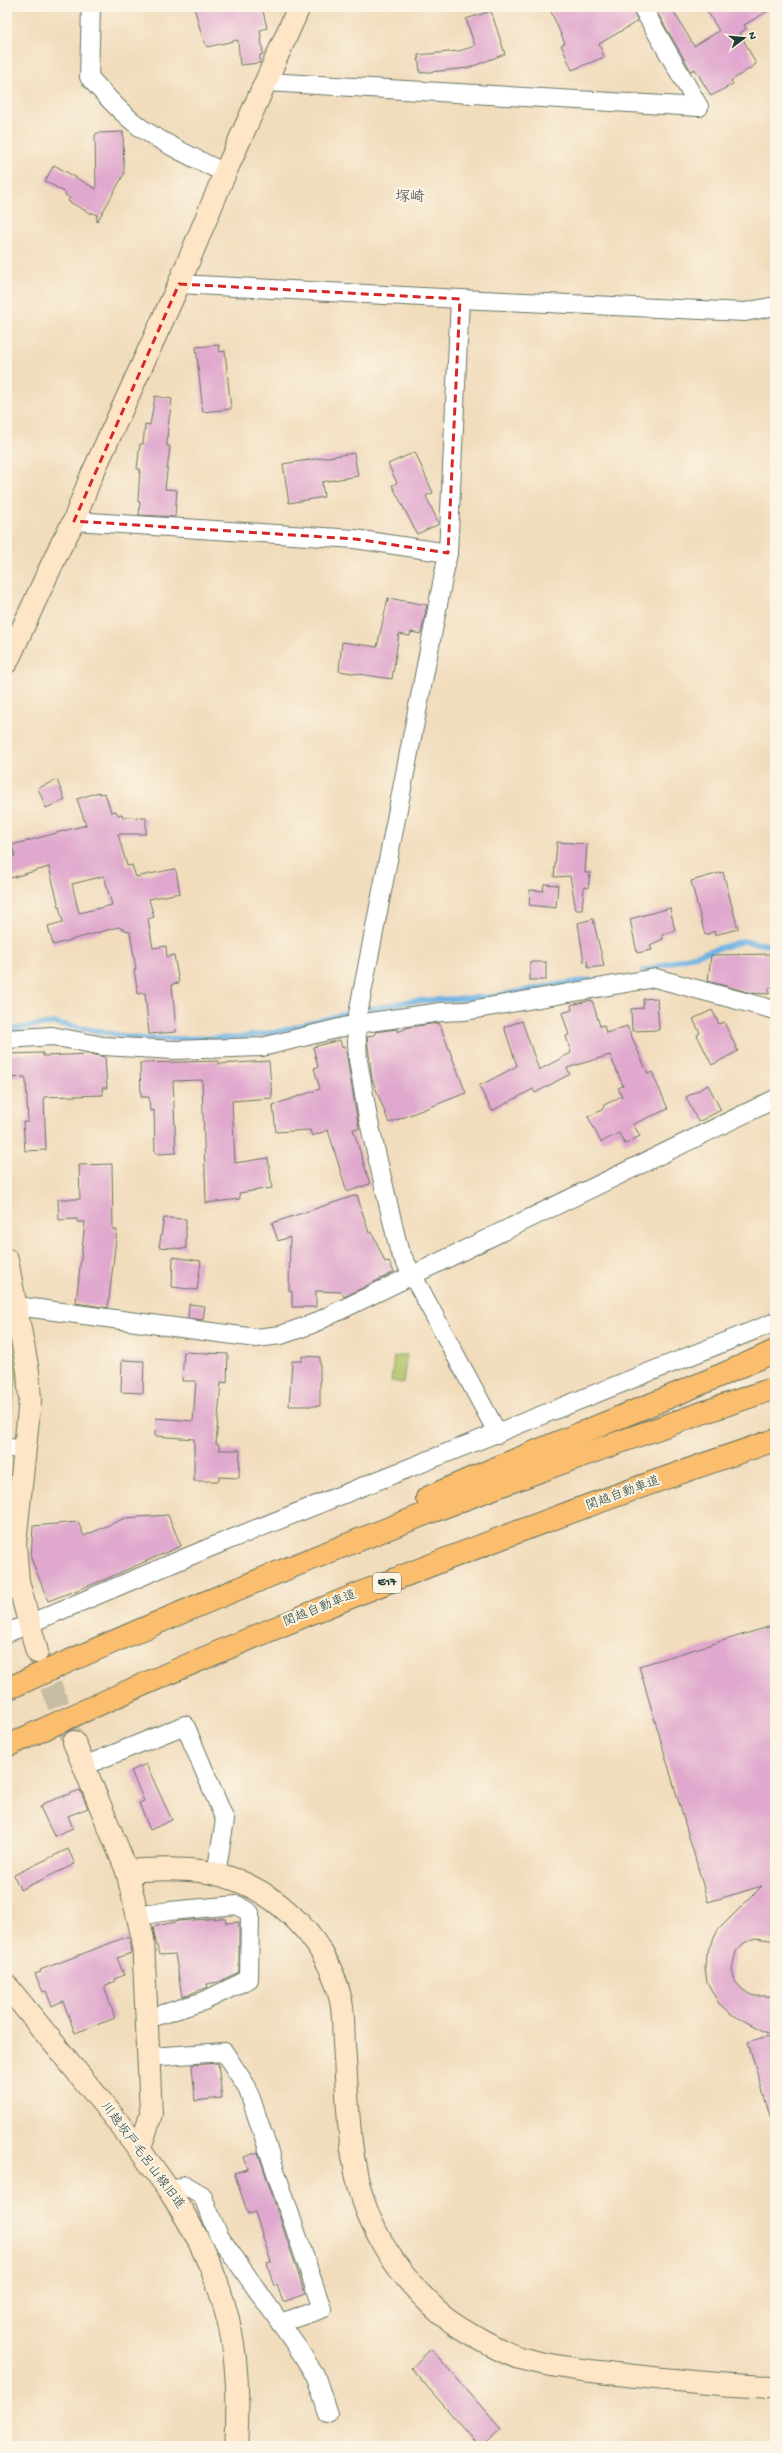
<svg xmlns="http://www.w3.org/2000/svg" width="782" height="2453" viewBox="0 0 782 2453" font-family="'Gochi Hand','Klee One',sans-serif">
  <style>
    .green { fill: #b2c569; stroke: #68814e }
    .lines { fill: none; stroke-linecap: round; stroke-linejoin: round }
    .stream { stroke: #6eb2e4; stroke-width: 5.5 }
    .building { fill: #e0a8ce; fill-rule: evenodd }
    .secondary-tunnel { stroke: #c7bca1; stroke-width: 22; stroke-dasharray: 22 11; stroke-linecap: butt }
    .street-casing { stroke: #687564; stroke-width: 20 }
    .secondary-casing { stroke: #687564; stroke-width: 24 }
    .highway-casing { stroke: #687564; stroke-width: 24 }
    .street { stroke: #fff; stroke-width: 18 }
    .secondary { stroke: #fde5c5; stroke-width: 22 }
    .highway { stroke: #fabe6e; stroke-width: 22 }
    .marked { fill: none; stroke: #d62828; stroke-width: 3; stroke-dasharray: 8 5; stroke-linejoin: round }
    .labels { text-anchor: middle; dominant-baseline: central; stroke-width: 4; stroke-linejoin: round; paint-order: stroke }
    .shield { fill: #fcf5e5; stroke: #617469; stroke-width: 1 }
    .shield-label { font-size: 12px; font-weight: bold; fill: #1f3d34 }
    .street-label { font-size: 13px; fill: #1f3d34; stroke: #fcf5e5 }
    .quarter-label { font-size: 15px; font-weight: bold; fill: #63626a; stroke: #fcf5e5 }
  </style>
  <rect width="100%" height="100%" fill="#fcf5e5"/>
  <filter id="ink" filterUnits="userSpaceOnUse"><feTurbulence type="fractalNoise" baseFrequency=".025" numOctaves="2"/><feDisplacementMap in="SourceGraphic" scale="8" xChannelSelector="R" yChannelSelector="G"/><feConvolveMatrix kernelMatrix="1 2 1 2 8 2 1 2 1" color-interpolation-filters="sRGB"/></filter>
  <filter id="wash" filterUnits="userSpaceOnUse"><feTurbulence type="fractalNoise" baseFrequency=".012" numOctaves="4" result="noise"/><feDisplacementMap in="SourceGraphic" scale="16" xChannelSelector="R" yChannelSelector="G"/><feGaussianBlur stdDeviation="0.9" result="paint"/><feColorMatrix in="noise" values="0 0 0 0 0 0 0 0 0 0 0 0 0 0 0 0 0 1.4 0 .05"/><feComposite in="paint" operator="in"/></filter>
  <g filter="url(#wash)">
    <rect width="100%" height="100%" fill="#f1dcbc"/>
    <!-- green -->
    <g class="green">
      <path d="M7 1313 18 1373 11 1414 9 1416 7 1415Z"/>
      <path d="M407 1354 403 1383 391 1381 394 1357Z"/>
    </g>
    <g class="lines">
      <!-- stream -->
      <g class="stream">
        <path d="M643 971 743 941 775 946"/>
        <path d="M7 1030 53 1023 142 1039 236 1038 277 1032 344 1014 411 1001 490 997 560 984 591 980"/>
      </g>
    </g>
    <g id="blocks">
      <!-- building -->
      <g class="building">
        <path d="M194 7H262L267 28 260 30 263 54 260 55V63L240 65 238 40 207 47 201 33Z"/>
        <path d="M549 7H632L638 21 599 44 604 57 572 70 561 45 565 43Z"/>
        <path d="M654 7H671L694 46 719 31 705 7H775L744 25 746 29 740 33 756 64 731 81 733 84 711 96 695 69 691 71Z"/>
        <path d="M491 11 505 54 468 68 420 73 418 55 459 51 475 46 466 19Z"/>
        <path d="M123 132 124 174 97 222V215L91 212V214L68 201 70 198 65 195 66 193 45 181 54 165 96 189 95 135 97 133Z"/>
        <path d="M219 345 220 352 225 351 231 409 203 412 196 347Z"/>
        <path d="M155 396 172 399 168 427 167 446H170L165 489 177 490 175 517 139 515 140 502H138L140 469H137L140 444H143L145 424 150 425Z"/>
        <path d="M415 452 433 493 426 496 439 524 417 534 392 485 397 483 388 464Z"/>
        <path d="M354 453 358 476 322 482 324 497 289 503 283 464Z"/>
        <path d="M388 598 427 605 421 634 411 632 410 636 399 634 392 679 339 671 342 642 377 647Z"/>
        <path d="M57 780 65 800 46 808 38 788Z"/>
        <path d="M99 792 100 794 104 793 106 796 111 812 116 811 118 815 122 814 123 817 146 818V834H118L127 866 132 865 136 877 174 869 176 871 180 893 149 899 154 917 148 919 153 948 166 946 167 957 174 955 179 983 172 984 176 1032 149 1034 145 993 138 994 134 970 136 969 130 932 118 927 53 945 48 926 63 922 49 867 7 879V858L15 856 12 845 86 825 77 799ZM104 876 112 905 79 913 72 884Z"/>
        <path d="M557 842 587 844 585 873H590L588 888 584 887 582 910H576L570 876 554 877Z"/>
        <path d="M723 872 738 929 714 935 715 931 705 935 691 881Z"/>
        <path d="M544 884 558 885 556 908 529 905 530 890 543 891Z"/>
        <path d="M670 908 675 931 662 935 663 939 650 945 652 950 637 953 630 919Z"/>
        <path d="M593 919 604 966 588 968 587 961 584 962 578 923Z"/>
        <path d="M775 954V988H769V994L751 993 708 981 711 955Z"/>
        <rect x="530" y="962" width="16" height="18"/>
        <path d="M657 998 659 1030 632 1031 631 1009 643 1008V999Z"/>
        <path d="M592 1000 600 1026 604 1025 606 1033 627 1026 648 1074 652 1072 668 1109 633 1124 640 1136 625 1144 619 1133 601 1142 588 1117 602 1110 604 1105 622 1096 618 1088 623 1086 610 1055 567 1068 570 1074 535 1093 533 1089 492 1111 479 1086 517 1066 504 1027 522 1021 539 1070 571 1053 566 1036 569 1035 562 1013 572 1010 571 1005Z"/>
        <path d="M712 1010 719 1024 724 1022 738 1051 712 1065 697 1035 700 1033 693 1019Z"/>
        <path d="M439 1023 466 1093 389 1123 372 1079 367 1037 376 1034 375 1032 397 1029 398 1032 409 1027Z"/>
        <path d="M340 1040 342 1048 345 1046 359 1129H353L370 1184 347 1192 328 1130 312 1136 310 1130 276 1132 273 1105 320 1089 314 1068 318 1067 313 1047Z"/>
        <path d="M43 1053V1056L90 1054 105 1057 107 1088H102L103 1095 44 1097 46 1150 25 1151 23 1122H28L26 1081 25 1077 7 1078V1054Z"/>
        <path d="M219 1061V1064L269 1061 272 1098 232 1101 235 1163 268 1158 272 1188 239 1193 240 1199 206 1203 202 1080 173 1081 176 1153 158 1154 155 1152 154 1110 150 1111 149 1097H141L140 1063Z"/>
        <path d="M708 1085 721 1110 698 1122 686 1097Z"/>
        <path d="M112 1164 113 1230H117L108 1308 76 1303 85 1222H77V1219L59 1220 58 1199H80L79 1165Z"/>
        <path d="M357 1195 369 1233 372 1232 385 1262 389 1261 394 1272 344 1297 342 1292 316 1291V1307H292V1291H289L290 1237 278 1241 272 1223Z"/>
        <path d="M164 1218 186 1219V1249L159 1247Z"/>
        <path d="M173 1257 201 1261 197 1290 172 1287Z"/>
        <path d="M189 1304 205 1306 203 1320 188 1318Z"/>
        <path d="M184 1352 228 1354 227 1383 221 1382 216 1444H219V1450H240L239 1478 219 1477V1481H194V1439L155 1436 156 1418 193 1421 196 1381H182Z"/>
        <path d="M302 1356 320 1357V1406H289L292 1361H302Z"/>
        <path d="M122 1360 144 1361 143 1393 121 1392Z"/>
        <path d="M168 1515 181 1546 101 1581 48 1601 31 1558 33 1526 78 1522 84 1536 125 1518Z"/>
        <path d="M775 1625V1941L755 1938 744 1943 736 1951 732 1969 735 1981 743 1990 754 1996H775V2119H771L748 2042 771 2035 731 2014 719 2004 707 1982 705 1968 706 1954 718 1930 762 1886 708 1902 639 1666Z"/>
        <path d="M146 1764 172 1820 150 1830 139 1803 144 1801 131 1771Z"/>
        <path d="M80 1790 88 1808 68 1816 73 1828 54 1836 40 1807 43 1806 42 1804Z"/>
        <path d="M68 1849 75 1864 20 1890 14 1875Z"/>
        <path d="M222 1918H225L226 1923 239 1922V1972L218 1982 207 1984 208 1987 182 1997 175 1954 159 1955 153 1927 179 1921Z"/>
        <path d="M129 1936 131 1953 117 1958 124 1975 115 1979 116 1981 104 1986 115 2018 75 2033 63 2001 52 2006 46 1991 43 1992 35 1974 41 1972 40 1970Z"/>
        <path d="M218 2063 222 2098 195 2101 192 2065Z"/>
        <path d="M258 2152 305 2294 283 2302 277 2285 274 2286 267 2263 271 2262 255 2212 248 2214 234 2173 248 2169 244 2157Z"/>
        <path d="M431 2349 501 2429 482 2446H479L411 2368Z"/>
      </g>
    </g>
  </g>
  <g filter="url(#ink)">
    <use href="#blocks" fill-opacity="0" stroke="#687564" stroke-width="1"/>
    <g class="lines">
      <!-- secondary-tunnel -->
      <path class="secondary-tunnel" d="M38 1655 74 1742"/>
      <defs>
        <g id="street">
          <path d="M91 7 89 77C105 95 122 114 141 128 168 146 196 159 225 173"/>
          <path d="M642 7 699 107"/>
          <path d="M266 82 699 107"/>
          <path d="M179 284 460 299 745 312 775 306"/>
          <path d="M460 299 448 553 356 1024 358 1060 368 1118 399 1250 498 1434"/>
          <path d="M74 521 355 539 448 553"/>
          <path d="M7 1039 52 1036 103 1046 174 1050 262 1047 356 1024 441 1012 465 1011 655 978 775 1010"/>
          <path d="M17 1306 256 1338 281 1335 312 1324 775 1099"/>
          <path d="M7 1448 25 1449"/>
          <path d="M7 1633 216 1545 775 1322"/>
          <path d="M84 1766 185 1725 225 1820 216 1874"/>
          <path d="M138 1916 169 1911 237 1905 250 1913 249 1979 204 2001 147 2019"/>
          <path d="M149 2057 224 2052 247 2087 322 2309 280 2323"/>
          <path d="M172 2192 185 2185 202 2195 219 2236 300 2351 316 2377 328 2414"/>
        </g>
        <g id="secondary">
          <path d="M7 662 59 549 74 521 90 479 179 284 225 173 299 7"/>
          <path d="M7 1260 28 1371 30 1400 15 1544 18 1581 37 1652"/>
          <path d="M74 1742 127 1871 143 1939 151 2114 140 2149"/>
          <path d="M127 1871C152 1869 176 1868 200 1871 267 1879 327 1935 341 2001 344 2015 343 2030 344 2044 348 2097 347 2152 364 2203 378 2245 407 2284 440 2313 455 2326 502 2353 520 2358 557 2368 597 2372 635 2376 682 2381 728 2386 775 2387"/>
          <path d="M7 1986C38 2024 69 2062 100 2100 153 2165 202 2226 225 2308 238 2352 239 2401 236 2446"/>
        </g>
        <g id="highway">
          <path d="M427 1498C541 1446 661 1404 775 1351"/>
          <path d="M7 1689C258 1575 514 1476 775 1388"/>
          <path d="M7 1746C257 1630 514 1528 775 1440"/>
        </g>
      </defs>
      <!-- street casing -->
      <use href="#street" class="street-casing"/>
      <!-- secondary casing -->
      <use href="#secondary" class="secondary-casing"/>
      <!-- highway casing -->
      <use href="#highway" class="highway-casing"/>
      <!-- street -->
      <use href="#street" class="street"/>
      <!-- secondary -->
      <use href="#secondary" class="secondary"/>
      <!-- highway -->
      <use href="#highway" class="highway"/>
    </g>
  </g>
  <!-- marked area -->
  <path class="marked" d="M179 284 460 299 448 553 355 539 74 521Z"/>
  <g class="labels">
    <!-- shield labels -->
    <rect class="shield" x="373" y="1573" width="28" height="20" rx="3"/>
    <g class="shield-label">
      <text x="387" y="1583">E17</text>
    </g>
    <!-- street labels -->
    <g class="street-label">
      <text transform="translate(623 1494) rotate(-20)">関越自動車道</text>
      <text transform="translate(320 1609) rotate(-22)">関越自動車道</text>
      <text transform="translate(142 2156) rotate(53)">川越坂戸毛呂山線旧道</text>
    </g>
    <!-- quarter labels -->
    <g class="quarter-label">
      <text x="410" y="198">塚崎</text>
    </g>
  </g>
  <!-- margin -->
  <rect width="782" height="2453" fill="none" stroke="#fcf5e5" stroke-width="24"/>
  <!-- north arrow -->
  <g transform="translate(744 38) rotate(74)" stroke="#fcf5e5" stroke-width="3" paint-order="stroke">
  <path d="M0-3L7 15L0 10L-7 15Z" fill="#1f3d34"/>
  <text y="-6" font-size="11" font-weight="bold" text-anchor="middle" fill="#1f3d34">N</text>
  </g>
</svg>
